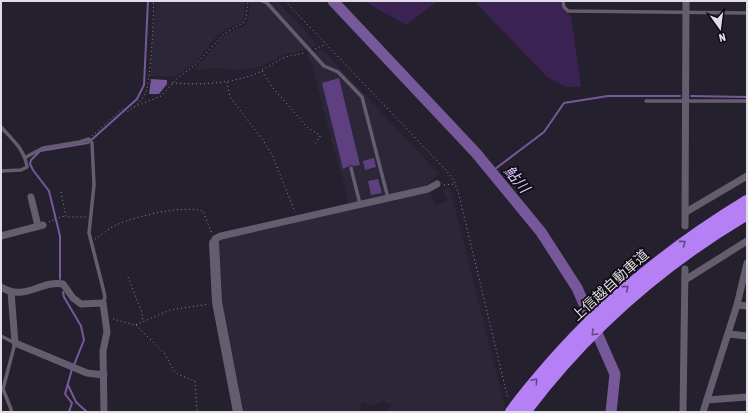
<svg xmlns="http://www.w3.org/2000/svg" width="748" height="413" viewBox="0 0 748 413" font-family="'Asap Condensed','Noto Sans JP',sans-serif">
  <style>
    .built { fill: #2d2538 }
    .green { fill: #3a2353 }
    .water { fill: #76589b }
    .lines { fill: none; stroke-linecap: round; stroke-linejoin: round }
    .stream { stroke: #76589b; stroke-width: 2 }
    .river { stroke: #76589b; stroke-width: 11 }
    .building { fill: #5e4081 }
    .path { stroke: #8b8791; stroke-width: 1; stroke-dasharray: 1 3; stroke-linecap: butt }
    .lane { stroke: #645d6d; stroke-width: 3.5 }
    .street { stroke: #645d6d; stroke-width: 7 }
    .secondary { stroke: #645d6d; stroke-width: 10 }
    .highway { stroke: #b680f5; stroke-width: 12 }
    .oneway { stroke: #624682 }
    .labels { text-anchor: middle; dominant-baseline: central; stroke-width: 3.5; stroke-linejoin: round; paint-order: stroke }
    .street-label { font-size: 14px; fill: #e0dde6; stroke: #0d0b10 }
    .water-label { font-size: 15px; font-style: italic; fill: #dac3fc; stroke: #0d0b10 }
  </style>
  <rect width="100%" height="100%" fill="#25202d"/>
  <!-- built -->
  <g class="built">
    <path d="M156 1H245L244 18 241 22 223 31 215 38 196 62 176 76H150Z"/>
    <path d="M250 1H277L318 45 302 51 283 55 263 66 239 70 220 68 194 70 226 34 246 25 249 18Z"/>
    <path d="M319 50H323L438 173 427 186 349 204 310 59 305 55Z"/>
    <path d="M450 188 506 412H387L391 405 382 401 375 406 362 402 360 412H241L219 298 217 244 222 238 429 192 437 205 448 200 442 189Z"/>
  </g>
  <!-- green -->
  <g class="green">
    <path d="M364 1H438L406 25Z"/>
    <path d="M469 1H562L566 13 571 15 581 87H566L548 78 475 2Z"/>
  </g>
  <!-- water -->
  <path class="water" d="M151 79 167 80V84L159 94H149Z"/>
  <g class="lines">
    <!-- stream -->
    <g class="stream">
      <path d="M691 96 747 97"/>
      <path d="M491 172 544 132 564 103 608 96H680"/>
      <path d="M60 279V236L49 191 33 170 30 164 31 160 40 151 88 143 137 99 144 85 148 1"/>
      <path d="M63 292 64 297 81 326 84 340 74 365"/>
      <path d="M68 385 76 402 87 412"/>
      <path d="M69 412 72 403 65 394 72 369"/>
    </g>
    <!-- river -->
    <path class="river" d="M333 1 476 153 541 232 577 288 615 374 611 412"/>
  </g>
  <!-- building -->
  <g class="building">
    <path d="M339 78 360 165 354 166 351 165 343 169 322 83Z"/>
    <path d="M374 158 376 167 365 170 363 161Z"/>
    <path d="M378 179 382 193 371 195 368 181Z"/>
  </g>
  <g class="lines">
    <!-- path -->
    <g class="path">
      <path d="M285 1 446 170 454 181 459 195 508 399"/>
      <path d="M315 49 326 44"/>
      <path d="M262 70 285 57 305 53"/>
      <path d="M227 82 230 97 263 140 273 157 295 212"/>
      <path d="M172 83C202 85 234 84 262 71L272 87 308 128 320 135V137L314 145"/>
      <path d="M134 107 161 96 178 78 195 65 225 33 243 23 246 18 248 1"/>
      <path d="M92 136 123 108 127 112C135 107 142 101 146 92 150 82 155 13 153 1"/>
      <path d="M444 185 454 184"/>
      <path d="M61 192 66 217H86"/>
      <path d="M49 222 53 221V219L65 216"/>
      <path d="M95 239C102 235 108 229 116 225 136 216 182 205 203 211L212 234"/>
      <path d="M128 277 142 313 143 322"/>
      <path d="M113 319 135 325 170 310 209 304"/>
      <path d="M136 325 165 354 174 371 179 375 195 381 197 412"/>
    </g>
    <!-- lane -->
    <g class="lane">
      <path d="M262 1 267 3 324 66 338 72 362 97 388 198"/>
      <path d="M563 1 564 7 568 11 747 13"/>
      <path d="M646 101H747"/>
      <path d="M1 127C12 139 25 150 27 167L21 170 1 171"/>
      <path d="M26 157 43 148 80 142 89 139 92 143 94 185 89 233 104 292 105 298 103 303"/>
      <path d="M351 168 360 204"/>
      <path d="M1 336 15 343 3 389 11 409V412"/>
    </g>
    <!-- street -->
    <g class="street">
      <path d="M31 197 38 226"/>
      <path d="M686 212 747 176"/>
      <path d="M685 226 686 1"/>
      <path d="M1 236 43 225"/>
      <path d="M214 243 215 239 221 236 428 189 437 184"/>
      <path d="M685 280 747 241"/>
      <path d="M1 287C24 302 41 280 63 284L73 298 81 304 103 303 107 332 103 351 104 412"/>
      <path d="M11 292 15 343 87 373 104 375"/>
      <path d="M737 305 747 306"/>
      <path d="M729 334 747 336"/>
      <path d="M707 400 747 397"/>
      <path d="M683 412 685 269"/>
      <path d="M703 412 737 305 747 263"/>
    </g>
    <!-- secondary -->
    <path class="secondary" d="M214 243 217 302 238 412"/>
    <!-- highway -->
    <g class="highway">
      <path d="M511 412C523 395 536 380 549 365 606 299 673 246 747 201"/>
      <path d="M525 412C585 332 661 265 747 214"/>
    </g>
  </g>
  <!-- one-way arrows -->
  <defs><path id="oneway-chevron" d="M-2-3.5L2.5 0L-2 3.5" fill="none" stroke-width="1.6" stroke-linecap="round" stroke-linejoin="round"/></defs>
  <g class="oneway">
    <use href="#oneway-chevron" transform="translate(683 243) rotate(-36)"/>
    <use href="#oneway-chevron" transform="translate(626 288) rotate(-41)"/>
    <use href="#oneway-chevron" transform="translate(594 333) rotate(135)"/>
    <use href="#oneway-chevron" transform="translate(535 381) rotate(-50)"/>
  </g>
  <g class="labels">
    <!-- street labels -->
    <g class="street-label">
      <text transform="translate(610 285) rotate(-42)">上信越自動車道</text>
    </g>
    <!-- water labels -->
    <g class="water-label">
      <text transform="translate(517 179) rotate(50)">鮎川</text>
    </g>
  </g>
  <!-- border -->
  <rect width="748" height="413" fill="none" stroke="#e0dde6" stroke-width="4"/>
  <!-- north arrow -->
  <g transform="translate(720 28) rotate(166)" stroke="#0d0b10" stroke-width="3" paint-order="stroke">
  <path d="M0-3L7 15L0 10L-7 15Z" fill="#e0dde6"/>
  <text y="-6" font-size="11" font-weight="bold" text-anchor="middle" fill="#e0dde6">N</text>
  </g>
</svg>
